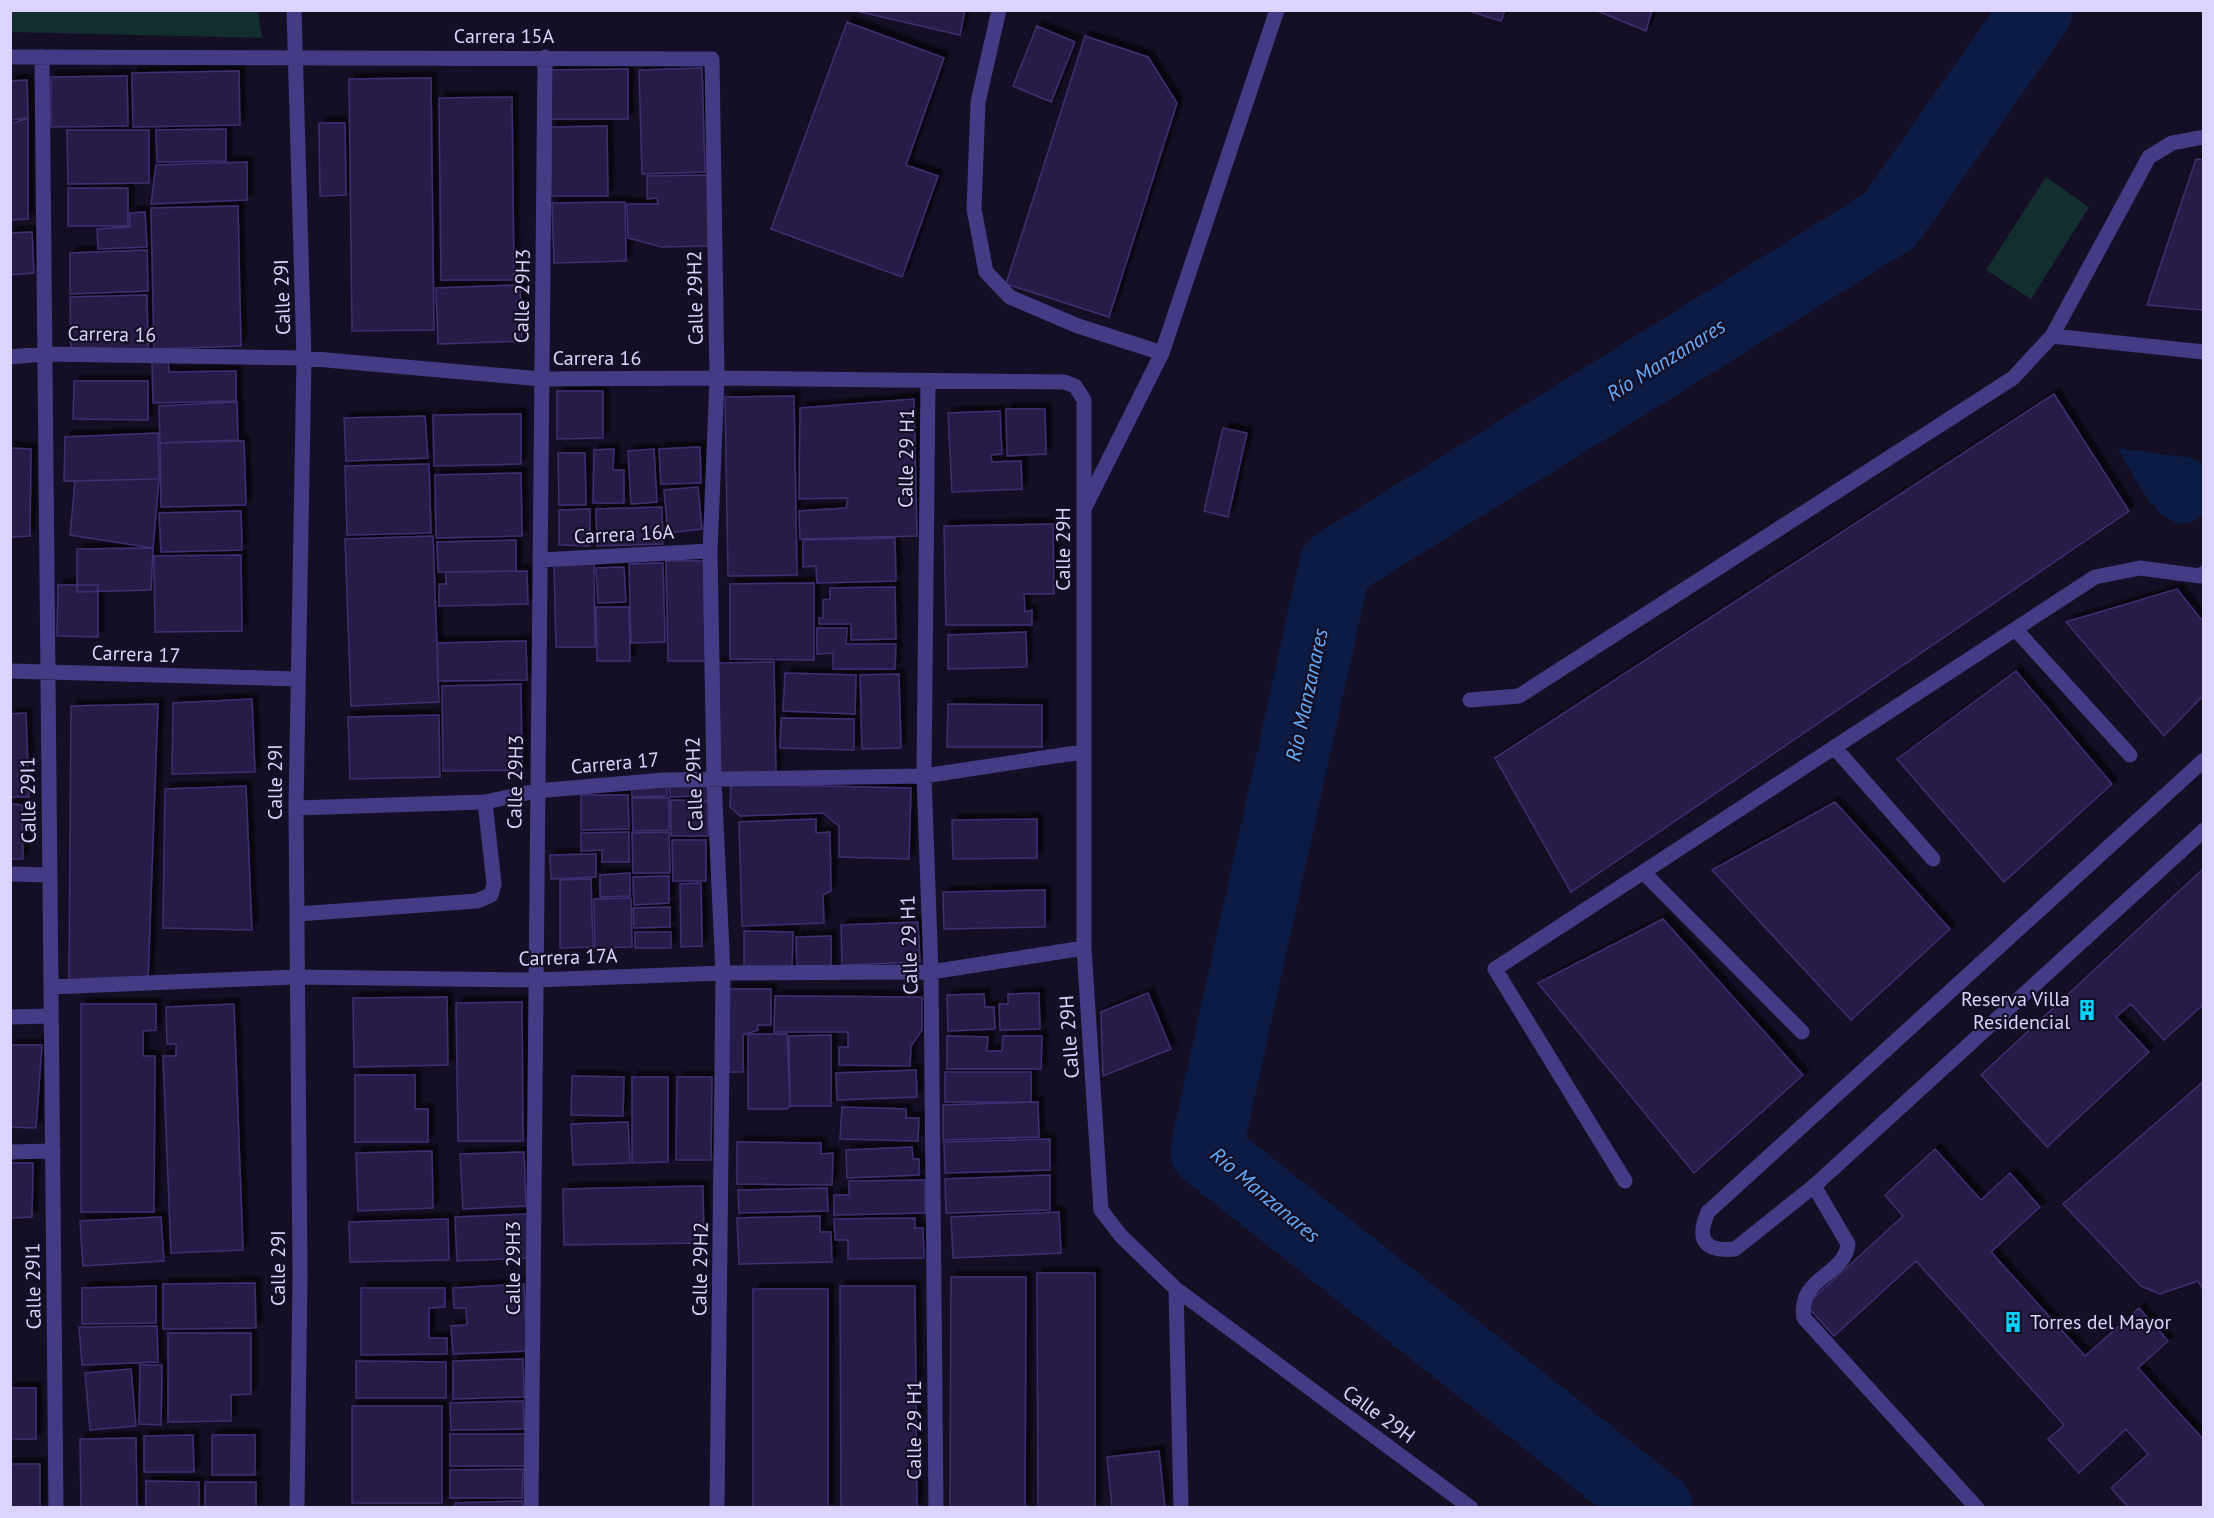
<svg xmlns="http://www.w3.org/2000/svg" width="2214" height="1518" viewBox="0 0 2214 1518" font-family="'PT Sans',sans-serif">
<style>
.green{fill:#122e2f}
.water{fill:#0b1b43}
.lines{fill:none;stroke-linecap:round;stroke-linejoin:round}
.river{stroke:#0b1b43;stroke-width:72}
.building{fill:#271c46;stroke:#402e71;stroke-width:1.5;filter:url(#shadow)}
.lane{stroke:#433b83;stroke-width:15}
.street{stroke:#433b83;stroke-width:15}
.labels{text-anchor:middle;stroke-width:4.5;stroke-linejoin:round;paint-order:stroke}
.street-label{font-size:20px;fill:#dcd4fe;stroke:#150f25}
.poi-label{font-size:20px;fill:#dcd4fe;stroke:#150f25;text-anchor:end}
.water-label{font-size:21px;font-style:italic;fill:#64acfc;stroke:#150f25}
</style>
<defs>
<filter id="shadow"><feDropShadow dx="5.5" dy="-5.5" stdDeviation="1.5" flood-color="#0009"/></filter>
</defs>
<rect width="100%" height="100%" fill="#150f25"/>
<path class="green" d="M258 11 262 38 11 32V11Z
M2046 177 2089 207 2031 299 1986 270Z"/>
<path class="water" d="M2118 448 2191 458 2203 465V514C2165 550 2133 473 2118 448Z"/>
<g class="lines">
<path class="river" d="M1657 1508 1206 1151 1335 565 1890 220 2037 10"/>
</g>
<path class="building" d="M852 10H965L960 35Z
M1466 10H1505L1501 21Z
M1595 10H1652L1646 31Z
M847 22 944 58 906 165 938 176 902 277 771 229Z
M1037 26 1075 42 1051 102 1013 86Z
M1085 36 1148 57 1177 103 1109 317 1006 284Z
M702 68 705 172 642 174 639 70Z
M628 69V119H550V70Z
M239 71 240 125 133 127 132 73Z
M127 76 128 126 51 127V77Z
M431 78 434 330 352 331 349 79Z
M27 80 28 118 10 120V81Z
M512 97 514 280H441L439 98Z
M28 118V219L10 220V124Z
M319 123H345L346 195 320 196Z
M607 126 608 196H551V127Z
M226 129V161L157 162 156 130Z
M67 130H149V183L68 184Z
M2196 159 2204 160V310L2147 305Z
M247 162V200L151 204 156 165Z
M709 175 710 246 662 247 628 238 627 204H658L657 198 647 199V176Z
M68 188H128V226H68Z
M625 202 626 261 554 263 552 203Z
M238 206 241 346 154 349 151 208Z
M145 212 147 247 98 249 97 229 130 227V213Z
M32 232 34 273 10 275V233Z
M147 250 148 291 70 294V253Z
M520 285 522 341 438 344 436 288Z
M147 295 148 349 71 351 70 297Z
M168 357 169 372 236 371V401L153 403 152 358Z
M74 381H148V420L73 419Z
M557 391H603V438L557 439Z
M2054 394 2129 511 1571 892 1495 758Z
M794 396 797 575 728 576 725 397Z
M914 399 917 536 800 539 799 511 846 508 848 498 799 499 800 408Z
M237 402 238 440 160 443 159 406Z
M1006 409H1045L1046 454 1007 456Z
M1000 411 1002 454 991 455 992 462 1021 461 1022 489 952 492 948 413Z
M521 414V464L434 466 433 415Z
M425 416 428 458 346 461 344 418Z
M1223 428 1247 433 1228 517 1204 511Z
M158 433 159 479 64 481 65 437Z
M244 441 246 505 161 507 160 443Z
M700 447 701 483 661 484 659 449Z
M10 448 31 449 30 536 10 537Z
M614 449 613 470H624V503H593L594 450Z
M654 449 657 502 631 504 628 451Z
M558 453H585L586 505H559Z
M429 464 431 533 347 535 345 466Z
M521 473 522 536 436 538 435 475Z
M159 479 153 548 70 535 75 481Z
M698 487 702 529 668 533 664 490Z
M662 507 663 544 597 546 596 509Z
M590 509V546L559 545V510Z
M241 511 242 550 161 552 159 513Z
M1053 524 1054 594H1024L1025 612 1032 610V625H946L944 526Z
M433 536 439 702 351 706 345 539Z
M895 538 896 581 817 583 816 566 803 567V540Z
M516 540V571L438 572 437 542Z
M153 548 151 590 77 592V549Z
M241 555 242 631 155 632 154 556Z
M666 561H706V661H668Z
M663 563 665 642 631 643 629 564Z
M554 564H594L595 647H556Z
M624 567 626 602 598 603 596 568Z
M527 571 528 604 439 606V584H446V572Z
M814 583V660L730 659V584Z
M58 585H98V637L57 636Z
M895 587 896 639 851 640V624H819V618H823V600L830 599V588Z
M2177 589 2204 623V695L2164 736 2066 622Z
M596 607H629L630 661H597Z
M817 628H847L846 644H896L895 669H833V653L817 654Z
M1026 632 1027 667 948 669V635Z
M526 641 527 680 438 681 437 643Z
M774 662 776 776 718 778 716 663Z
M2016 671 2112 784 2004 882 1897 759Z
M785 673 856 675 855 714 783 711Z
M899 674 901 748 862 749 860 675Z
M521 684 522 770 443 771 442 686Z
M252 699 255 772 172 774 173 703Z
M158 704 148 981 69 980 71 706Z
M948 704 1042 705V747H947Z
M26 713 29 797H10V714Z
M439 715 440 777 350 779 348 717Z
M781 718 854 719V750L780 748Z
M707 780 708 800 693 801 692 796 670 797 669 781Z
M731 784 911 788 909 859 839 857V826L823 813 740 816 730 807Z
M246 786 252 930 163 928 165 789Z
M632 787H667V796L632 797Z
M581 795H628L629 829 581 830Z
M632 798H669V830L633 831Z
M671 800 708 801V836H671Z
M1835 802 1950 929 1851 1020 1712 870Z
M10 804 22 805 23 859H10Z
M816 819V833L830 832 831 891 823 895 824 923 742 926 739 822Z
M1037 819V858L953 859 952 820Z
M629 832V862H602V850L581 851V833Z
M669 832 670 873H633L632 833Z
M672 840H706V881H673Z
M596 854V877L551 879 550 855Z
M2204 868V1004L2164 1040 2131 1004 2116 1017 2149 1052 2047 1147 1981 1075Z
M630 873V896L600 897V875Z
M669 876V903L634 905 633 877Z
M591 879 593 947 560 948V880Z
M701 883 702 946 681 947 680 884Z
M1045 890V927L944 929 943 892Z
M631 898 632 947 595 948 594 899Z
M670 907V927L634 928 633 908Z
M1663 919 1803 1075 1694 1173 1538 983Z
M918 922 920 962 842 965 841 925Z
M744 931 793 932 792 971 744 970Z
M635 932H671V948H635Z
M831 936V970H797L796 937Z
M729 989H771V1025H758V1030L743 1035V1072H729Z
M1039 993 1040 1029 1000 1030 999 1004H1008V994Z
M1148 993 1171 1049 1103 1076 1101 1012Z
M984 994 985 1007H994L995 1029 948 1031 947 995Z
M775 996 922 997V1030L911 1046 910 1066 839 1065V1047H848V1032H774Z
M447 997 448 1065 354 1067 353 998Z
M522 1002 523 1141H458L456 1003Z
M81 1004H156V1030L143 1031V1056H155L154 1212H81Z
M234 1004 243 1250 171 1253 163 1056H176V1044H167L166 1007Z
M748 1034H787L790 1106 787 1109H748Z
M831 1035V1106H790L789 1036Z
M947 1036 988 1037 987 1051H1002L1003 1036H1042L1041 1069H947Z
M10 1045H42L36 1128 10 1127Z
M916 1070 917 1097 837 1100 836 1073Z
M945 1072H1031V1102H945Z
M355 1075H415V1109H428V1142H355Z
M572 1076 624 1077 623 1116 571 1115Z
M632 1077H668V1162L632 1163Z
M677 1077H712L711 1160H676Z
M2204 1081V1291L2198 1281 2160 1294 2141 1286 2063 1204Z
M1038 1102 1039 1137 943 1140V1105Z
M842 1107 906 1109V1118H919L918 1141 840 1139Z
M628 1122 630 1163 573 1165 571 1124Z
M1050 1139V1170L945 1173 944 1142Z
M737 1142 821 1143V1154L833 1153 832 1185 737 1184Z
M912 1147 913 1159H919V1175L847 1178 846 1150Z
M1935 1149 1981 1200 2010 1173 2040 1207 1991 1252 2085 1356 2139 1308 2168 1341 2138 1368 2204 1440V1508H2129L2111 1488 2148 1454 2126 1429 2079 1473 2048 1439 2064 1425 1916 1261 1834 1336 1806 1305 1903 1216 1885 1195Z
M432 1151 433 1208 358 1211 356 1153Z
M524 1152 526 1206 463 1209 460 1154Z
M10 1163H33L32 1217 10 1218Z
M1050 1175V1210L946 1213 945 1179Z
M925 1180V1213L834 1215V1195H849V1181Z
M703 1186 704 1243 564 1245 563 1189Z
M827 1188 828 1211 739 1213 738 1190Z
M1059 1212 1061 1253 953 1258 951 1217Z
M528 1214 529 1258 457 1261 455 1217Z
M820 1216V1232H831L832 1262 739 1264 737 1218Z
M161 1217 164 1261 83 1266 80 1221Z
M915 1218V1228H923L924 1258 848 1259V1240H835L834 1219Z
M448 1219 449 1260 350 1262 349 1222Z
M1037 1273H1095V1508H1038Z
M951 1277H1026L1025 1508H950Z
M255 1283 256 1328 163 1329V1284Z
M524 1284 527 1351 453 1354 451 1326 467 1325 466 1308H454L453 1288Z
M156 1286V1323L82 1324V1288Z
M840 1286H915L917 1508H841Z
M361 1288H445V1307L429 1308V1338H447V1354L361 1355Z
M753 1289H828V1508H753Z
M157 1326 158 1362 82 1365 79 1327Z
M168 1333H251V1394L231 1395V1421L168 1422Z
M523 1359 524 1397 453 1399V1361Z
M356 1361 446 1362V1398H356Z
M140 1365H162L161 1425 139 1424Z
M131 1369 136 1426 90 1430 85 1373Z
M10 1388H36V1439H10Z
M523 1401 524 1429 451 1430 450 1403Z
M352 1406H442V1503H352Z
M450 1434H525L526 1466H450Z
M193 1435 194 1472H144V1436Z
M212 1435H255V1475H212Z
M136 1438 137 1508H81L80 1439Z
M1159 1451 1165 1508H1112L1107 1457Z
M10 1464H40V1508H10Z
M523 1469 522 1498H450V1470Z
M146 1481 199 1482V1508H146Z
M205 1482H256V1508H205Z
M522 1501 523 1508H455V1503Z"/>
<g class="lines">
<path class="lane" d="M298 914 477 901 491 895 494 884 485 802
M1814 1186 1848 1244C1845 1276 1797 1277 1804 1318L1977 1508"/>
<path class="street" d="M294 10 304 358 296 808 300 1274 297 1508
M999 10 978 102 974 209 986 272 1010 297 1078 326 1162 353
M10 57 712 59 717 378 710 551 714 779 723 973 717 1508
M42 57 56 1508
M2052 336 2204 352
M10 357 44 354 304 358 542 379 717 378 1064 382 1075 386 1084 400V948L1101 1210 1121 1236 1176 1289 1471 1508
M928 381 924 776 931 972 936 1508
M1085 507 1162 353 1277 10
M540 560 710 551
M2016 630 2130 755
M10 671 297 679
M1470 700 1519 696 2013 378 2052 336 2149 157 2172 143 2204 137
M1834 747 1933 859
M2204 760 1708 1212C1696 1239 1704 1252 1735 1249L1814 1186 2204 830
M296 808 485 802 536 791 664 780 924 776 1082 752
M1643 872 1802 1032
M10 874 50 875
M51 987 295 977 535 980 723 973 931 972 1084 948
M10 1017 51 1016
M10 1152 53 1151
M1625 1181 1495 969 2095 577 2140 568 2200 576 2204 573
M1176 1289 1181 1508
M531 1508 545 57"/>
</g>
<defs>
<symbol id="building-bare" viewBox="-9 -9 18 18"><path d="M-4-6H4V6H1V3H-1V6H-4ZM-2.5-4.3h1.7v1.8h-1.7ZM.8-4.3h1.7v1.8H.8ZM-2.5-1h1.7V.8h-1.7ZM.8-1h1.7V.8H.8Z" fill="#05d1fa" stroke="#150f25" stroke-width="2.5" paint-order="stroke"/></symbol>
</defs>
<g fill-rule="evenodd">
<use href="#building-bare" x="2072" y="995" width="30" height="30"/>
<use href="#building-bare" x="1998" y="1307" width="30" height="30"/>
</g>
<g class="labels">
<g class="street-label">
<text x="504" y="43">Carrera 15A</text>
<text transform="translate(522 296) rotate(-89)" y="7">Calle 29H3</text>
<text transform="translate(282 297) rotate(-92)" y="7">Calle 29I</text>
<text transform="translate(695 298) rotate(-91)" y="7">Calle 29H2</text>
<text transform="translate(112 334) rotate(1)" y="7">Carrera 16</text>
<text x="597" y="365">Carrera 16</text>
<text transform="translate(906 458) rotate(-89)" y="7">Calle 29 H1</text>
<text transform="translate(624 534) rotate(-3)" y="7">Carrera 16A</text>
<text transform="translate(1063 549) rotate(-90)" y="7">Calle 29H</text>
<text transform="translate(136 654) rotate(2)" y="7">Carrera 17</text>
<text transform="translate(615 763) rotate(-5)" y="7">Carrera 17</text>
<text transform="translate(275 782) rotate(-90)" y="7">Calle 29I</text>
<text transform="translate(515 782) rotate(-89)" y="7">Calle 29H3</text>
<text transform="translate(694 784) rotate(-92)" y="7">Calle 29H2</text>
<text transform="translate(28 800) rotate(-91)" y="7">Calle 29I1</text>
<text transform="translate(909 945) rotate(-92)" y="7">Calle 29 H1</text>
<text transform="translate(568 957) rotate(-2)" y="7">Carrera 17A</text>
<text transform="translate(1069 1037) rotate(-94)" y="7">Calle 29H</text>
<text transform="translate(278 1268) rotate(-90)" y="7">Calle 29I</text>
<text transform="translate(513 1268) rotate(-90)" y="7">Calle 29H3</text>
<text transform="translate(700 1269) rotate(-89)" y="7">Calle 29H2</text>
<text transform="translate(33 1286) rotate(-91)" y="7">Calle 29I1</text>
<text transform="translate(1379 1414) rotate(36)" y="7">Calle 29H</text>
<text transform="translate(914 1430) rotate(-90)" y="7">Calle 29 H1</text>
</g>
<g class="poi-label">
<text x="2070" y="1006">Reserva Villa<tspan x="2070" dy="23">Residencial</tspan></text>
<text x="2030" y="1329" text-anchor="start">Torres del Mayor</text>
</g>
<g class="water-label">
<text transform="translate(1666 360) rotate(-32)" y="7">Río Manzanares</text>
<text transform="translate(1307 695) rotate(-78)" y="7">Río Manzanares</text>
<text transform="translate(1265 1195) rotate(40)" y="7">Río Manzanares</text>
</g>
</g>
<rect width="2214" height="1518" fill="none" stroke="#dcd4fe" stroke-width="24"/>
</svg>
